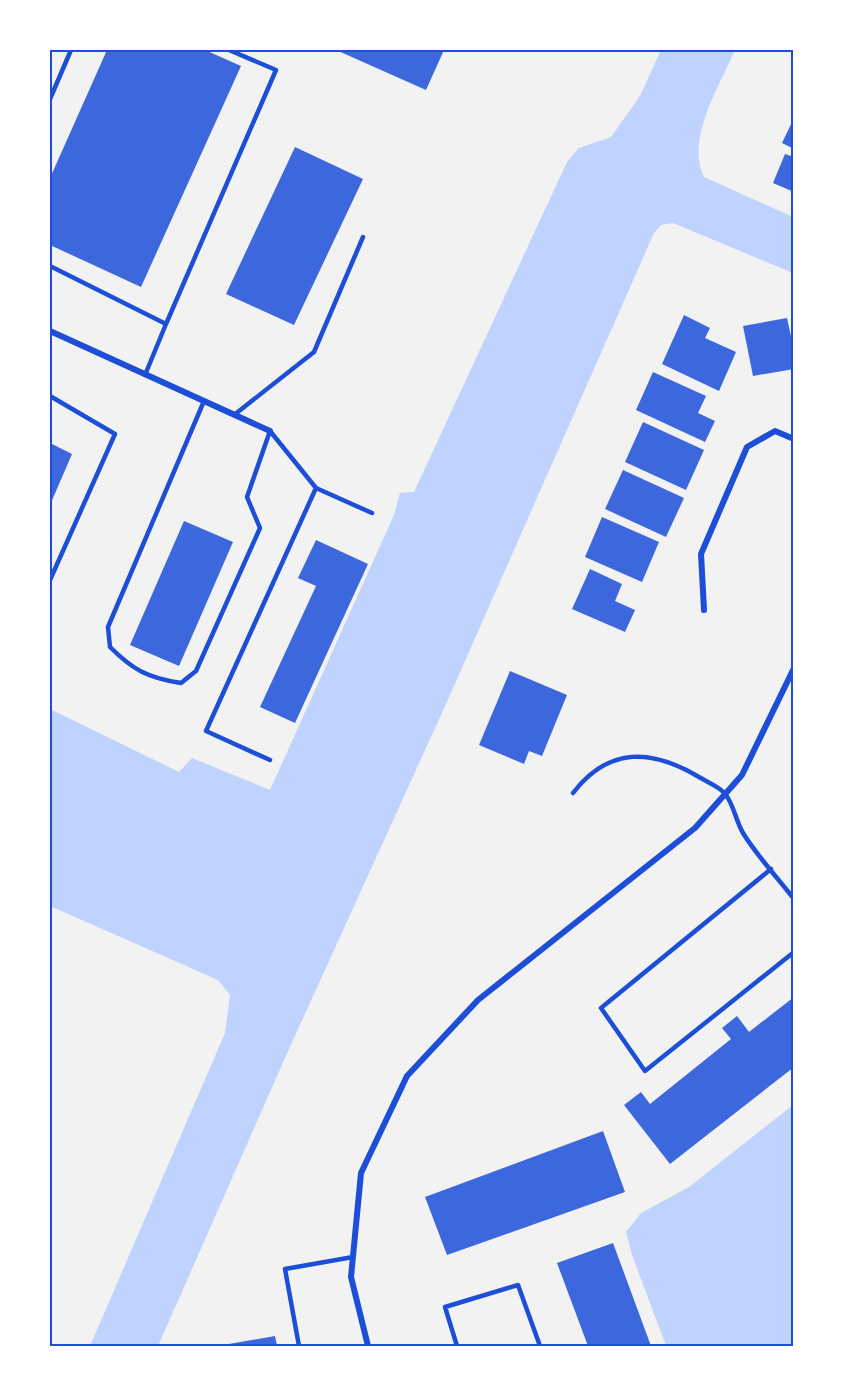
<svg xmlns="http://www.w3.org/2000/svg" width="843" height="1396" viewBox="0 0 843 1396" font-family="Lato,sans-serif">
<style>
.water{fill:#bfd3fe}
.building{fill:#3d67dc}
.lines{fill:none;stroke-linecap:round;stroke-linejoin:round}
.service{stroke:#1d4ed8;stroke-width:4.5}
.minor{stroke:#1d4ed8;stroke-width:6}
.neatline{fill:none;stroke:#1d4ed8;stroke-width:2}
</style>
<rect width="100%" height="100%" fill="#f2f2f2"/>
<path class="water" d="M661 50H735C720 85 685 140 704 177L793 217V273L673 223 661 225 654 233 446 704 289 1049 158 1346H90L225 1033 230 995 218 980 50 906V709L179 772 192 758 270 790 394 515 400 493 414 492 567 162 579 148 611 137 640 96Z
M793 1105 794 1341 791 1346H666L632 1255 626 1232 641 1213 689 1187Z"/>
<path class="building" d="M107 50H205L241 66 141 287 50 245V178Z
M336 50H444L426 90Z
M794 118V149L782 143Z
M295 147 363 179 294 325 226 294Z
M785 154 794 157V192L773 183Z
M684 315 710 328 705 338 736 352 719 391 662 364Z
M787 318 794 350V369L753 376 743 326Z
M653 372 706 396 698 413 715 421 705 442 636 410Z
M643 422 704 450 686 490 625 462Z
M50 443 72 454 50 505Z
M623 470 684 498 666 537 605 509Z
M602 517 659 542 642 582 585 557Z
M184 521 233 542 179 666 130 645Z
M316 540 368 564 295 723 260 707 316 586 298 578Z
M590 569 622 584 615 601 635 610 625 632 572 609Z
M510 671 567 695 542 756 529 751 524 764 479 745Z
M794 997V1067L670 1164 624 1105 641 1092 650 1104 731 1039 722 1028 737 1016 749 1032Z
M603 1131 625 1192 447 1255 425 1197Z
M613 1243 651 1346H588L557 1263Z
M275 1336 277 1346H223V1345Z"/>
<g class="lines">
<path class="service" d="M50 99 71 50
M50 266 166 324 276 70 229 50
M145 375 166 324
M50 396 115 434 50 580
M204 401 108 627 110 647C133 670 148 678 181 683L196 671 260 528 247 497 270 431
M234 415 314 352 363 237
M270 431 316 488 206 731 270 760
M316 488 372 513
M573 793C609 746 652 749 699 777 707 782 721 787 726 795 734 806 736 821 743 833 757 856 777 877 794 899
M771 869 601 1008 645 1071 794 952
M299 1346 285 1269 353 1257
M457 1346 445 1307 518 1285 540 1346"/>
<path class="minor" d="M50 331 270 431
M704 610 701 554 747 447 775 431 794 439
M368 1346 351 1277 361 1173 407 1076 478 1000 695 828 742 775 794 668"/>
</g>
<rect width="843" height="1396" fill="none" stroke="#ffffff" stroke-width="102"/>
<rect x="51" y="51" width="741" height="1294" class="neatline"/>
</svg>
